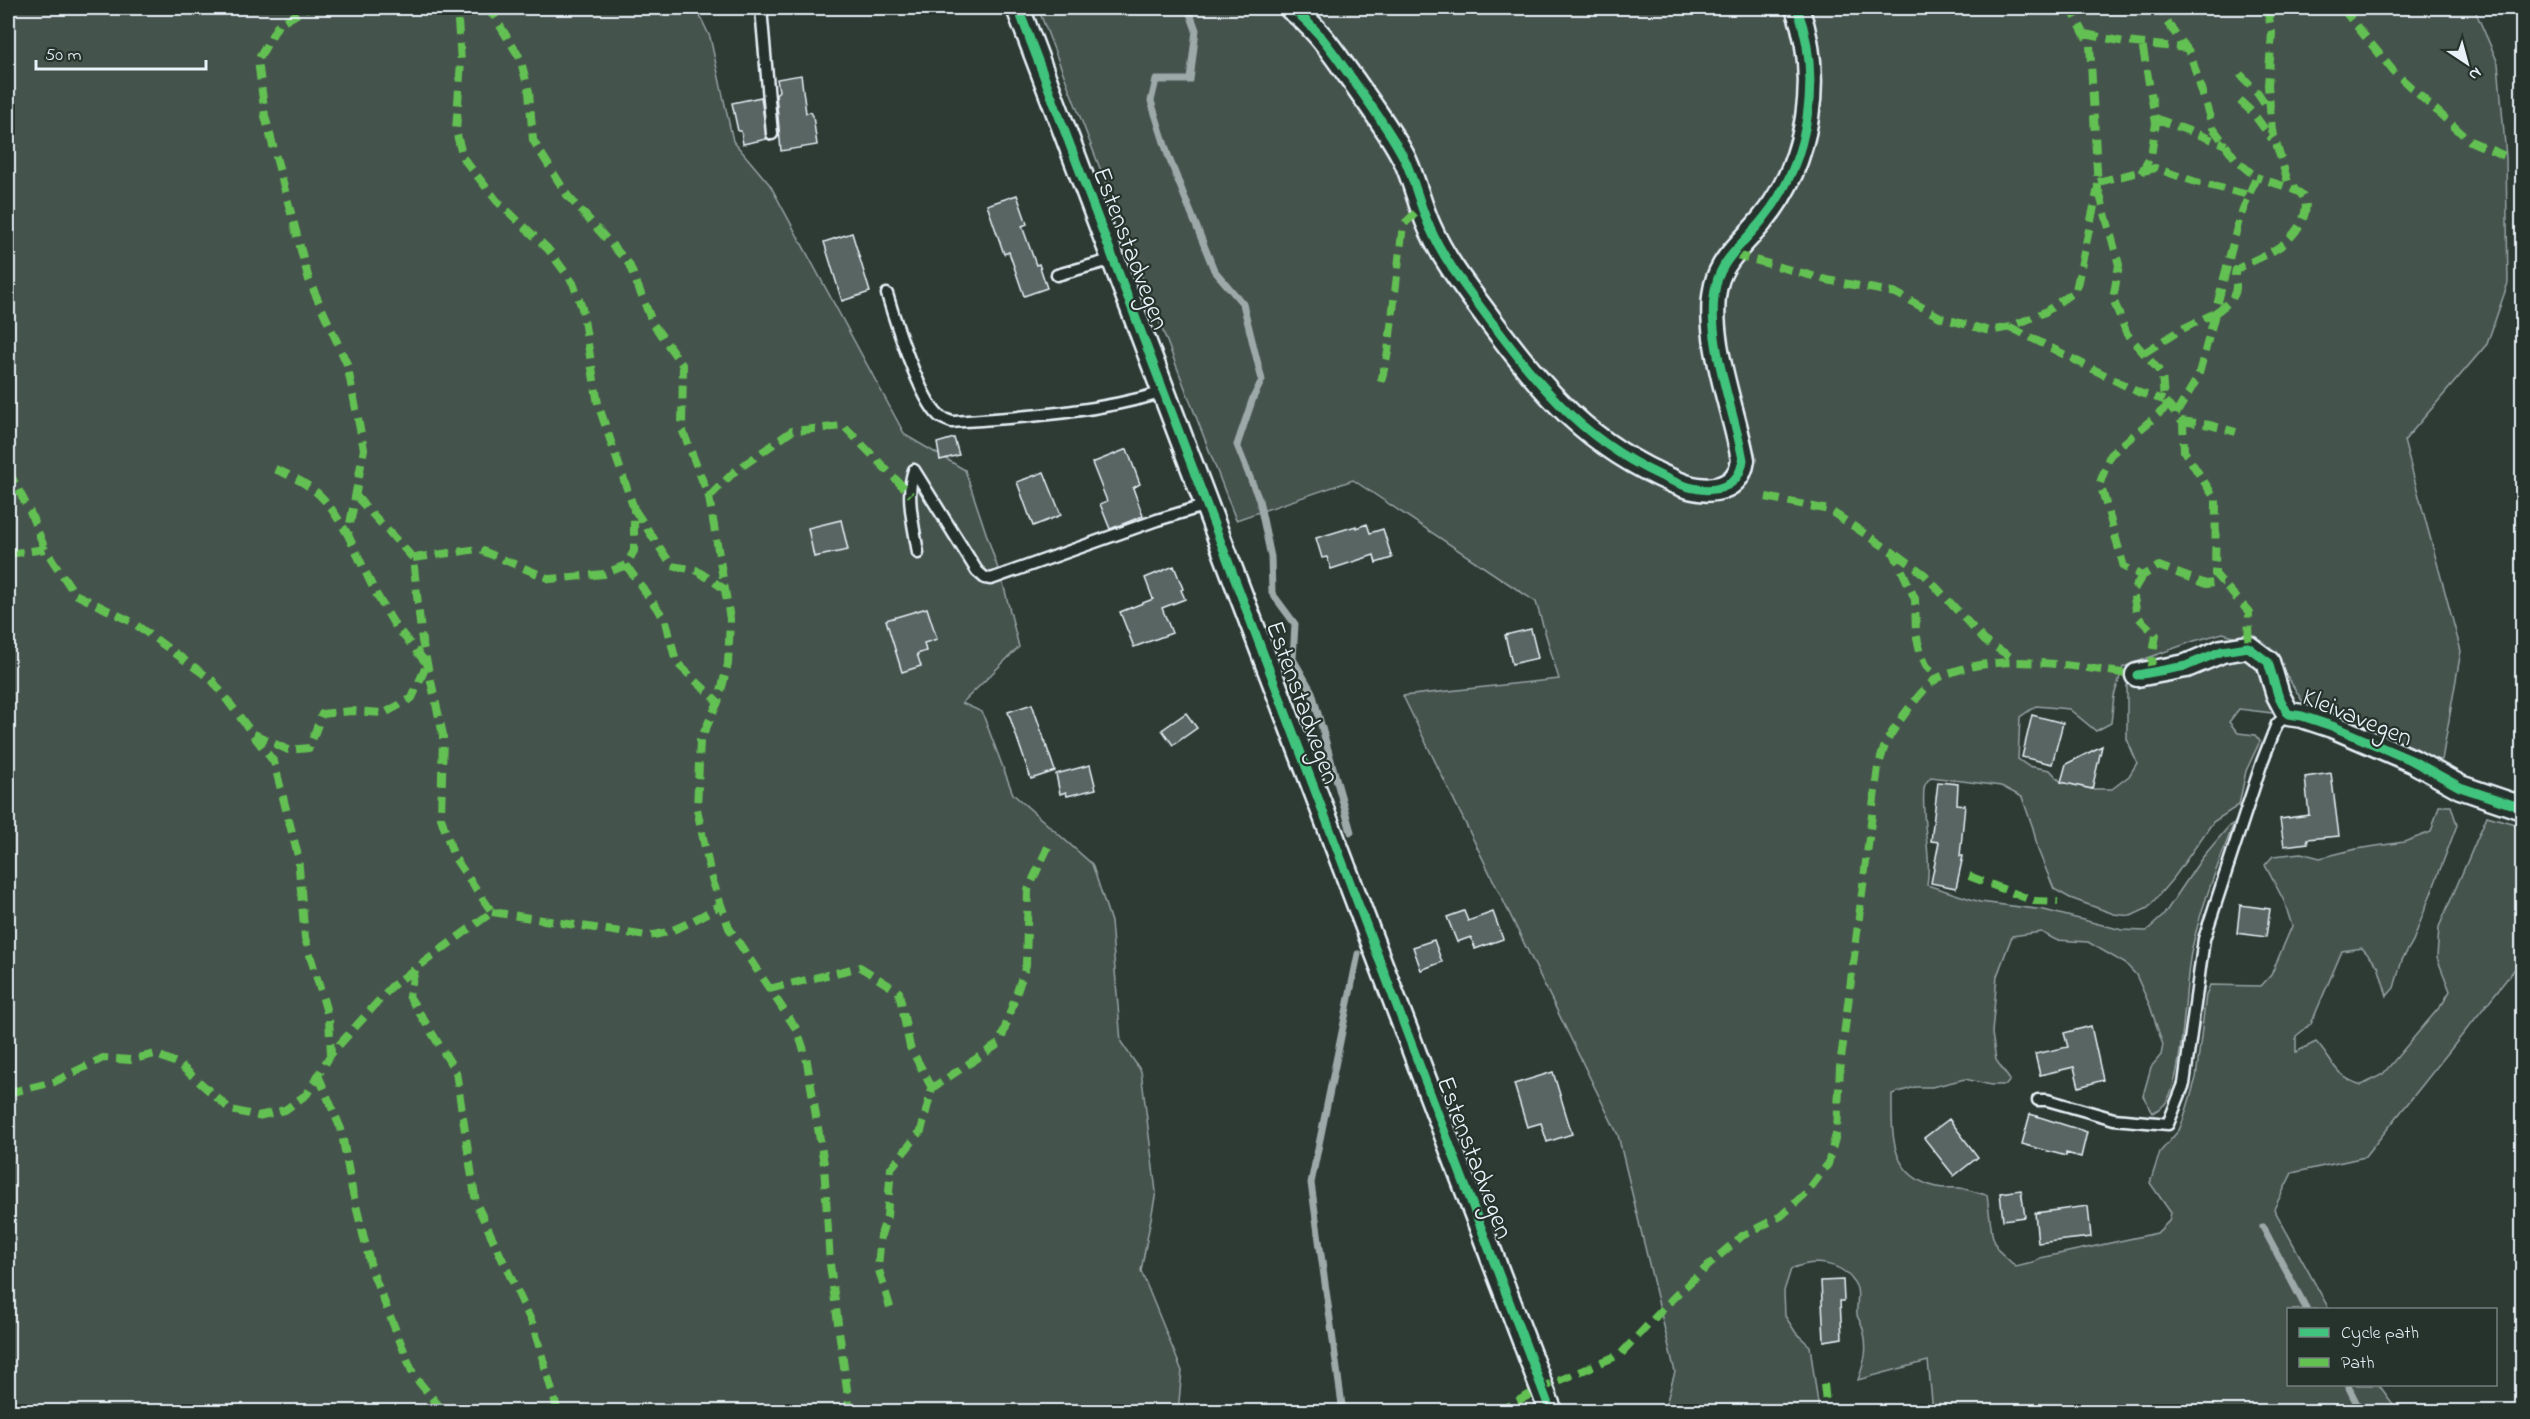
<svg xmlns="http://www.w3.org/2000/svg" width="2530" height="1419" viewBox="0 0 2530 1419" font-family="'Indie Flower',sans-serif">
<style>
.green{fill:#45524e;stroke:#96a2a3;stroke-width:1.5}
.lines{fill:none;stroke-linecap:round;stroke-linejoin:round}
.stream{stroke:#9da8a9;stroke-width:7}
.building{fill:#596563;stroke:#e8f1f8;stroke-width:1.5}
.lane-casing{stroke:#e8f1f8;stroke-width:15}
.street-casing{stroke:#e8f1f8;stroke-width:27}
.lane{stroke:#26332d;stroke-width:10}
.street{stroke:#26332d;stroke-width:22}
.quiet{stroke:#63c152;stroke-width:8;stroke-dasharray:15 8;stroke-linecap:butt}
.cycleway-casing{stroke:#26332d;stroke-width:13}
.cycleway{stroke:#40c37c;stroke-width:9}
.labels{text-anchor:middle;stroke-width:4.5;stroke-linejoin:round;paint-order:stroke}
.street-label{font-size:26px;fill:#e8f1f8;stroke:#26332d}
</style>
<rect width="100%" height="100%" fill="#2e3b35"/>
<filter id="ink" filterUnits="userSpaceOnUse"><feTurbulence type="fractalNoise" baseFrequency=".0167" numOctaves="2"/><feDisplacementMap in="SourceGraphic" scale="12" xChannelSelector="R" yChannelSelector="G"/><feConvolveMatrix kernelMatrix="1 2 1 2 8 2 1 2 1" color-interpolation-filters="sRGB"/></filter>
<g filter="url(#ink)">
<path class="green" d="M8 8H696L710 37 733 141 770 185 905 435 965 470 1004 587 1019 647 962 703 982 712 1013 794 1092 864 1111 922 1121 1042 1141 1071 1156 1192 1141 1271 1182 1371 1178 1411H8Z
M1038 8H2474L2498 63 2506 157 2508 283 2487 344 2404 441 2461 651 2442 760 2419 757 2313 711 2301 699 2279 663 2258 643 2223 633 2194 641 2123 667 2114 696 2111 723 2096 731 2069 709 2036 706 2020 717 2018 759 2028 766 2050 770 2061 782 2092 789H2112L2129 776 2137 763 2127 739V685L2140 679 2246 654 2257 660 2273 713 2239 709 2229 722 2238 733 2255 735 2260 741 2246 771 2239 805 2213 822 2175 876 2148 908 2131 916 2114 914 2070 898 2054 889 2038 850 2033 828 2022 797 2001 786 1931 777C1928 780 1924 784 1924 789 1921 821 1932 854 1927 885L1980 902 2044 910 2122 930 2146 931 2163 916 2202 858 2229 826 2234 823C2218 865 2200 909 2191 953 2184 986 2184 1083 2164 1105 2161 1108 2156 1110 2153 1113L2143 1096 2151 1067 2161 1055 2163 1045 2150 1006 2136 975 2126 964 2088 942 2056 940 2041 932 2012 936 1997 976 1992 1033 1996 1060 2010 1080 2006 1085H1991L1965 1079 1932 1087H1915L1892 1094C1892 1134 1889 1176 1937 1187 1944 1189 1952 1187 1960 1188 1969 1190 1978 1193 1987 1195L1992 1234 1997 1249 2016 1267 2032 1263 2040 1258 2157 1233 2169 1221 2171 1213 2150 1183 2160 1152 2179 1130 2184 1118 2196 1078 2206 995 2210 985 2261 986 2271 975 2292 926 2284 901 2265 865 2273 856 2301 853 2320 858 2356 849 2404 842 2431 832 2439 806H2451L2457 825 2413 941 2402 960 2394 988 2387 996 2378 966 2362 948 2342 951 2311 1024 2296 1036V1052L2316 1042C2333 1060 2334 1077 2362 1085L2383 1074 2443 1003 2450 991 2437 958 2439 927 2487 816 2522 826V960L2365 1157 2292 1173 2274 1209 2329 1309 2288 1310V1384L2379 1385 2398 1411H1933L1928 1361 1858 1380C1865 1361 1869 1347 1862 1326 1861 1322 1857 1318 1857 1314 1856 1305 1860 1294 1856 1286 1844 1261 1813 1259 1791 1269L1784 1291 1785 1316 1796 1333 1810 1346 1819 1411H1664L1675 1372 1618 1135 1403 696 1559 679 1536 602 1353 480 1236 520Z"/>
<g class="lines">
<path class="stream" d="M1188 8 1196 30 1190 80H1156L1151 101 1169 158 1214 270 1243 304 1262 380 1253 398 1237 445 1259 500 1271 557 1272 593 1295 624 1293 659 1312 692 1351 832
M2263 1227 2307 1310
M2347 1384 2361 1412
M1343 1412 1311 1183 1358 954"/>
</g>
<path class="building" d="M801 75 806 113 811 112 813 116 817 145 781 151 776 94 779 91 777 79Z
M761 97 767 139 743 144 741 131H738L732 103Z
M1017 195 1027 224 1022 226 1036 265 1039 264 1047 288 1024 296 1009 252 1004 254 987 205Z
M852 233 870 292 842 301 824 242Z
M954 438 959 455 940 460 937 443Z
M1127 449 1140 484 1133 488 1143 516 1110 529 1100 504 1107 501 1092 463Z
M1044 472 1061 515 1033 526 1017 482Z
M841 520 848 550 814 557 808 528Z
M1367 524 1370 533 1383 529 1392 558 1376 563 1374 555 1331 569 1327 557 1322 558 1316 538 1356 526V528Z
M1174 566 1183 589 1181 590 1185 599 1162 608 1172 633 1134 647 1120 612 1153 599 1145 578Z
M927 608 937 639 924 643 926 651 917 654 921 666 902 672 886 620Z
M1531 629 1538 658 1512 664 1505 635Z
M1032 704 1055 771 1031 779 1008 712Z
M1186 713 1197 728 1173 745 1162 730Z
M2032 715 2063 723 2052 764 2022 757Z
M2102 746 2092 789 2061 782 2066 764Z
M1090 765 1096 789 1067 796 1066 792 1060 794 1056 774Z
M2331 773 2339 836 2307 839 2308 843 2284 846 2280 819 2309 815 2305 777Z
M1938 782 1958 784 1957 804 1965 805 1960 856H1963L1956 888 1931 883 1939 842 1931 841Z
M2240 905 2270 909 2266 937 2237 933Z
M1464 911 1468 921 1493 912 1503 939 1475 949 1471 937 1457 942 1447 917Z
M1434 940 1442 962 1421 970 1413 947Z
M2091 1026 2103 1080 2079 1087 2074 1067 2040 1075 2035 1054 2068 1047 2064 1033Z
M1553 1072 1572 1134 1547 1142 1541 1123 1527 1127 1514 1084Z
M2030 1114 2087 1132 2081 1157 2066 1153V1156L2022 1144Z
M1949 1119 1978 1157 1954 1176 1924 1138Z
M2021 1190 2025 1217 2003 1220 2000 1193Z
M2088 1206 2091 1237 2038 1243 2035 1213Z
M1843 1280 1844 1301H1840L1842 1338 1824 1341 1821 1281Z"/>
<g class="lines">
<defs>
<path id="lane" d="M761 8 772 134
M1057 275 1114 259
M887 294C895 321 920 399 939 416 942 419 948 420 952 422 1023 417 1095 413 1164 392
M914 470 977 571 985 578 991 579 1157 520 1207 505
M914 470C905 496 914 526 918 553
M2038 1100H2047L2114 1119 2168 1124 2184 1084 2204 939 2262 762 2277 724 2288 714"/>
<path id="street" d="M1018 8 1551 1412
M1291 8C1317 27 1334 54 1353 80 1371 106 1391 132 1405 160 1415 182 1420 207 1430 228 1445 262 1468 290 1490 320 1544 392 1588 446 1675 482 1702 494 1738 495 1743 460 1734 408 1704 337 1716 285 1722 258 1747 240 1763 219 1810 162 1822 76 1797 8
M2137 675 2186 666 2222 651 2248 647 2268 662 2278 695 2288 714 2302 716 2332 726 2413 761 2460 787 2522 808"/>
</defs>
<use href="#lane" class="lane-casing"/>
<use href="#street" class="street-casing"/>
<use href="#lane" class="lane"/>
<use href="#street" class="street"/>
<path class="quiet" d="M485 8 494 16 520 58 529 92 533 140 567 195 629 264 653 324 683 366 682 429 709 497 730 619 728 664 718 702 700 741 697 809 711 876 729 928 797 1030 806 1056 824 1164 830 1264 850 1412
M2267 8 2272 33 2268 85 2272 130 2288 182 2295 189
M2342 8 2394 72 2470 141 2505 156
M2085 34 2124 42 2186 48
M2240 74 2258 93 2269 110
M2240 101 2253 113 2272 139
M2155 118 2226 145
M2141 173 2151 156 2156 123 2142 43
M2098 182 2155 168 2196 182 2249 195
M2099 191 2119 265 2113 299 2127 334 2162 374 2164 400 2183 423 2184 451 2216 500 2215 574 2249 612 2248 647
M1733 254 1827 280 1896 293 1942 318 1990 331 2010 327 2045 312 2076 290 2098 188 2090 45 2071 8
M2215 313C2224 306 2237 299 2236 285 2235 279 2234 276 2236 270 2251 261 2268 255 2282 245 2295 235 2316 209 2300 193 2296 189 2264 180 2256 177
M2010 327 2140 393 2164 400
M2144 353 2180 330 2215 313 2239 220 2256 177 2237 161 2213 128 2190 53 2166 21 2163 8
M1381 382 1388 352 1403 225 1422 207
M2169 405 2110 455 2100 483 2124 567 2142 576 2159 566 2206 584 2222 582
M2176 414 2198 377 2215 314
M2181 421 2210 425 2236 432
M275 469C317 487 325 496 348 535
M8 470 30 512 45 549
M709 497 734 472 792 431 844 426 911 495
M1766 497 1829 510 1894 553 1915 599 1916 633 1920 651 1926 665 1937 678
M634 509 672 566 696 570 726 590
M8 554 45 549 75 594 132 622 212 680 252 733 288 750 309 748 322 714 352 711 385 713 412 698 427 664 394 624 375 592 348 535 364 449 347 364 309 280 265 116 258 60 278 25 307 8
M1897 554 1925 575 1985 641 2016 660
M413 558 478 549 550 579 604 574 626 565 634 551V509L598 404 582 308 573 283 548 249 497 201 463 158 456 131 461 61 457 8
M626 565 666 621 676 662 718 702
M2142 576 2133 591 2137 616 2156 635 2150 672
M253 735 274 762 298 856 305 938 329 1019 331 1054
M1969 876 2034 901 2058 902
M492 912 646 936C674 934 697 918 721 905
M415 970 409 996 456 1072 476 1203 533 1325 558 1412
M769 989 860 967 899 992 910 1047 932 1088
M318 1075 341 1129 352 1189 372 1271 414 1376 444 1412
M8 1093 54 1082 103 1058 130 1060 155 1054 179 1064 231 1110 258 1116 285 1110 307 1094 331 1054 392 986 492 912 454 857 441 818 443 735 422 641 413 558 354 494
M890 1307 878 1267 881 1235 887 1216 891 1168 921 1131 932 1088 1000 1043 1026 965 1028 890 1048 847
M1824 1384 1827 1412
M1497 1412 1542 1388 1621 1354 1675 1296 1721 1254 1742 1236 1781 1216 1807 1192 1828 1164 1837 1131 1840 1067 1878 767C1881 759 1883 749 1887 741 1894 727 1925 684 1938 678 1998 649 2074 667 2137 675"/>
<defs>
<path id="cycleway" d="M1018 8 1551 1412
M1291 8C1317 27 1334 54 1353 80 1371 106 1391 132 1405 160 1415 182 1420 207 1430 228 1445 262 1468 290 1490 320 1544 392 1588 446 1675 482 1702 494 1738 495 1743 460 1734 408 1704 337 1716 285 1722 258 1747 240 1763 219 1810 162 1822 76 1797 8
M2137 675 2186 666 2222 651 2248 647 2268 662 2278 695 2288 714 2302 716 2332 726 2413 761 2460 787 2522 808"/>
</defs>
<use href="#cycleway" class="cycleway-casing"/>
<use href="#cycleway" class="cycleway"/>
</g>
</g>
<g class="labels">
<g class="street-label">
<text transform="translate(1132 248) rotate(69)" y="9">Estenstadvegen</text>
<text transform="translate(1304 702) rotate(70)" y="9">Estenstadvegen</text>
<text transform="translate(2358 716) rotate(22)" y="9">Kleivavegen</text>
<text transform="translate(1476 1157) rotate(69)" y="9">Estenstadvegen</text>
</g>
</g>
<rect width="2530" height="1419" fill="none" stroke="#26332d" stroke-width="30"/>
<rect x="15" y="15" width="2500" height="1389" fill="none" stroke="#e8f1f8" stroke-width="2" filter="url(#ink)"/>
<rect x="2287" y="1308" width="210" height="78" fill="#26332d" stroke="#747f7e" stroke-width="1.5"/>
<rect x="2299" y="1328" width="30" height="9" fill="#40c37c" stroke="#747f7e" stroke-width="1.5"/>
<text x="2341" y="1338" font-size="18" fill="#e8f1f8">Cycle path</text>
<rect x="2299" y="1358" width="30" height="9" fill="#63c152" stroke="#747f7e" stroke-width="1.5"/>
<text x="2341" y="1368" font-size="18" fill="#e8f1f8">Path</text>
<g transform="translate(2467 63) rotate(144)" stroke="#26332d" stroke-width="4.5" paint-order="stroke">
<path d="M0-4.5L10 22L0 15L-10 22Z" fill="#e8f1f8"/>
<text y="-9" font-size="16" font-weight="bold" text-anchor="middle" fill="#e8f1f8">N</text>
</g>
<path d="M36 60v9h170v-9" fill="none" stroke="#e8f1f8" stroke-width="3"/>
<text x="45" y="60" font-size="18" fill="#e8f1f8" stroke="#26332d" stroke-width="4.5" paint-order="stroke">50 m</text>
</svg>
